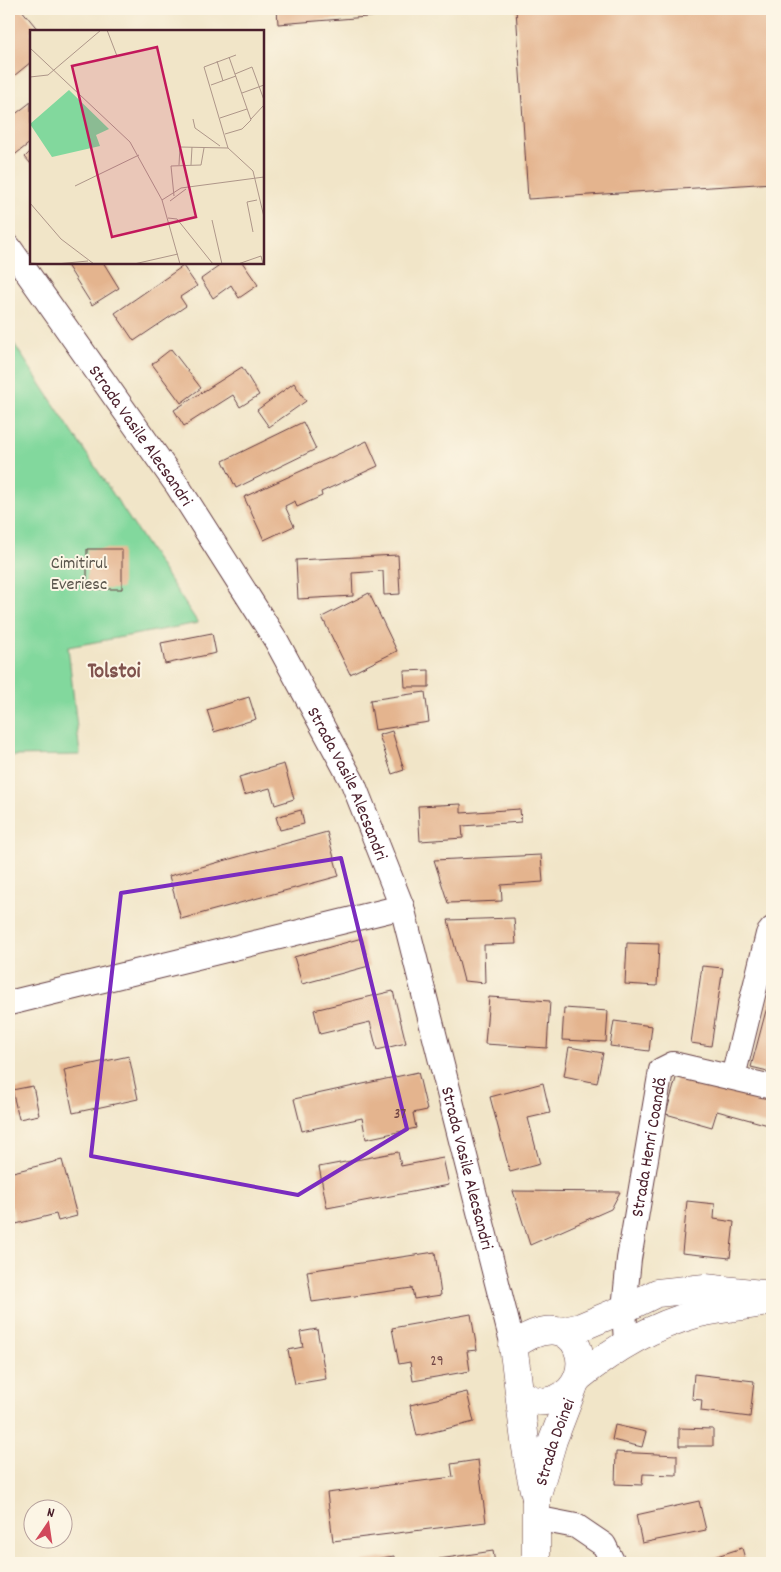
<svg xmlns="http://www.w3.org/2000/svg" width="781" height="1572" viewBox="0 0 781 1572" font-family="Dekko,sans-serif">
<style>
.green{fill:#82d89d;stroke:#667c64}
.building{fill:#e4b48e}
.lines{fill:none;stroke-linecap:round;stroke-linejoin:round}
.minor-casing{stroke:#633d43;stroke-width:26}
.tertiary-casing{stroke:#633d43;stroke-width:29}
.minor{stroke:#fff;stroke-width:24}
.tertiary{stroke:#fff;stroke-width:28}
.marked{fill:none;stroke:#7b2cbf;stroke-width:4;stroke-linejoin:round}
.labels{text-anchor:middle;stroke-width:4;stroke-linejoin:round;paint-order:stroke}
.number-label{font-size:15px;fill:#704444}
.street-label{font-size:18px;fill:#4a1f2b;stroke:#fcf5e5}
.park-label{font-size:18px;fill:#5b564d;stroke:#fcf5e5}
.district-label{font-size:22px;font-weight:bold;fill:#80534e;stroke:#fcf5e5}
.inset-road{fill:none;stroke:#ae9689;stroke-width:1}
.view{fill:#c2185b;fill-opacity:0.15;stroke:#c2185b;stroke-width:2.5}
.inset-edge{fill:none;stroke:#4a1f2b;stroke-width:2.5}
</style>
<rect width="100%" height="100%" fill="#fcf5e5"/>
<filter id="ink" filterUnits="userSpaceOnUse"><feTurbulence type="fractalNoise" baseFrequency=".02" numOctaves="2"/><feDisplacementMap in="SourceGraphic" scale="10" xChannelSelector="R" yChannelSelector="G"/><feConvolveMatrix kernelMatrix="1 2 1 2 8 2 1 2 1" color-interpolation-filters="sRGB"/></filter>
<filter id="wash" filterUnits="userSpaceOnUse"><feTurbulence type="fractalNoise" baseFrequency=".0096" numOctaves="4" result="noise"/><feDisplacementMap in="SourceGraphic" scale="20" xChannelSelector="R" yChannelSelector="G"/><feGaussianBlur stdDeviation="1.12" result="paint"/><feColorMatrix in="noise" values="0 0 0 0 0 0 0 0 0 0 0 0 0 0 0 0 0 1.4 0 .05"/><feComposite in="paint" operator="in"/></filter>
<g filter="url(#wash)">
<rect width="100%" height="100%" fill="#f1e5c8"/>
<path class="green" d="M9 336 198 623 68 647 80 755 9 756Z"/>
<g id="blocks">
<path class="building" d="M9 9H21L39 31H31V62L9 80Z
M277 9H380V16L278 24Z
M516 9H772V183L528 199Z
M31 102V142L12 157 9 154V119Z
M31 151V164L25 157Z
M65 262H103L119 288 92 305Z
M215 262H242L258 285 239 298 231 285 213 298 201 279 218 267Z
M183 266 197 286 180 297 186 306 134 341 115 313Z
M171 349 201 388 181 403 152 364Z
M242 367 259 395 240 407 233 395 184 426 174 410Z
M294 383 306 401 269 427 257 410Z
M303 422 316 449 236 488 223 461Z
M367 441 378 466 321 492 322 496 297 507 295 501 285 506 294 526 264 540 244 497Z
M87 549H122V589H87Z
M398 555 400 594 384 595 383 571 352 573 353 596 298 599 296 560Z
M369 593 397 651 350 674 322 617Z
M212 633 216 653 165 664 161 643Z
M429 670V687H405L404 671Z
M425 692 429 722 375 730 370 700Z
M249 697 256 719 214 732 207 710Z
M392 731 404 770 392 774 379 735Z
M284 764 294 799 275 805 270 788 244 795 239 777Z
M461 804V813L520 809 521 822 462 826 463 838 420 841 418 806Z
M301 810 304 824 280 830 276 817Z
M327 832 339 876 181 919 169 876Z
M541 855 543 882 501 885 502 901 448 903 434 860Z
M514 918 516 944 484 945 485 983 464 981 448 920Z
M362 938 369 966 302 984 294 957Z
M627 943 659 944 657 986 625 984Z
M702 966 723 968 711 1046 691 1043Z
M772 988V1072L751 1067Z
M393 991 406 1043 377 1050 370 1022 320 1034 314 1010Z
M489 997 550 1001 547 1048 485 1044Z
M564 1008 608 1011 606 1042 562 1040Z
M614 1021 652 1026 649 1051 610 1046Z
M569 1047 603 1053 597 1083 564 1076Z
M129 1056 138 1099 73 1113 64 1070Z
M678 1071 772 1098V1126L717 1111 712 1127 666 1114Z
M418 1072 427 1110 413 1113 416 1128 366 1139 362 1118 302 1131 294 1099Z
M543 1083 550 1113 528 1118 540 1164 510 1172 490 1097Z
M33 1086 39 1115 19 1119 12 1090Z
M398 1152 401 1166 443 1158 449 1185 327 1208 319 1167Z
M62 1160 77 1216 58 1221 56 1214 16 1224 12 1207 9 1208V1173Z
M513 1191 620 1192 611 1209 530 1245Z
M687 1201 715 1204 714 1219 734 1222 730 1258 682 1253Z
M435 1252 441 1295 414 1299 412 1288 312 1302 307 1271Z
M471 1314 477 1350 467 1351 470 1371 413 1381 410 1362 399 1364 392 1328Z
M317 1329 326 1379 295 1384 288 1350 303 1347 300 1332Z
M694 1374 754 1381 750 1417 701 1411 702 1400 692 1399Z
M467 1392 474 1422 417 1436 410 1405Z
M615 1425 646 1432 642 1447 612 1440Z
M679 1428 713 1429V1446H679Z
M616 1452 677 1455V1475L643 1474 642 1485 615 1484Z
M478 1460 486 1522 333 1541 327 1493 453 1477 451 1464Z
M699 1501 706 1530 642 1543 636 1515Z
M742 1548 746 1562 695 1563Z
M493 1551 495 1563H439V1559Z
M394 1556 395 1563H363V1561Z"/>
</g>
</g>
<g filter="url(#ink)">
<use href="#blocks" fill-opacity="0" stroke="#633d43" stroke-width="1"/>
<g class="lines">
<defs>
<g id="minor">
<path id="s1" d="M9 247 177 485 277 642 353 783 402 907 513 1346"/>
<path d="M9 1003 402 907"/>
<path d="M733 1077 768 934 772 929"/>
<path id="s2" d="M626 1343 624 1309 629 1259 661 1070 673 1064 772 1087"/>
<path d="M535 1518 576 1526 604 1545 613 1563"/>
</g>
<g id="tertiary">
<path d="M564 1331 581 1327 624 1309 657 1293 705 1288 772 1295"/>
<path d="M578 1378C613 1349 652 1326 696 1314 717 1309 740 1307 761 1303"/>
<path d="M520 1393C532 1401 543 1404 556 1399 602 1381 580 1296 513 1346 521 1397 523 1448 536 1498"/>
<path id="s3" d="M536 1563V1498L553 1440 573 1388"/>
</g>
</defs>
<use href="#minor" class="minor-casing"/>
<use href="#tertiary" class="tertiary-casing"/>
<use href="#minor" class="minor"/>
<use href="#tertiary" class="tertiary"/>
</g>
</g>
<path class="marked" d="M341 858 407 1129 298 1195 91 1156 121 893Z"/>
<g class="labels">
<g class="number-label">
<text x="400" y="1118">37</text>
<text x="437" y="1365">29</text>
</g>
<g class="street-label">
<text dy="6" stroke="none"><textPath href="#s1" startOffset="230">Strada Vasile Alecsandri</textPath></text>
<text dy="6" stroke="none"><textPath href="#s1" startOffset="636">Strada Vasile Alecsandri</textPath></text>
<text dy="6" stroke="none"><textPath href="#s2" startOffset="198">Strada Henri Coandă</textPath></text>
<text dy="6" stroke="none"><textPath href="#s1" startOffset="1040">Strada Vasile Alecsandri</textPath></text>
<text dy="6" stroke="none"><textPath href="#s3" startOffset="124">Strada Doinei</textPath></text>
</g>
<g class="park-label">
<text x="79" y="568">Cimitirul<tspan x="79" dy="21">Everiesc</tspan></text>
</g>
<g class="district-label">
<text x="114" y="677">Tolstoi</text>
</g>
</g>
<g transform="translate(30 30)">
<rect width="234" height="234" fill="#f1e5c8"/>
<path d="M39 60 79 99 66 105 70 116 22 127 0 94Z" fill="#82d89d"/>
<path class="inset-road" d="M77 0 87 26M0 18 100 112 132 170 150 234M206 25 174 37 198 118 223 141 234 187M187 31 193 51M205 44 222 37 234 70M0 47 18 45 71 0M181 55 206 46M212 63 234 55M190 88 217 79M163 89 165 98 190 116M221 89 234 75M195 104 212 99 221 90 199 27M149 135 150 117 198 118M161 135 162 117M45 156 109 125M144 166 141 136 171 135 174 118M132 170 151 158 234 147M140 171 156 159M0 173 31 209 64 234M138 188 147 189 183 234M182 190 192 234M223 202 217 172 227 170M0 233 15 234M26 234 58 231M104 234 148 224M208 234 231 226 233 234"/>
<path class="view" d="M127 17 166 187 82 207 42 36Z"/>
<rect width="234" height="234" class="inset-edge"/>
</g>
<rect width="781" height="1572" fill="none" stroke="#fcf5e5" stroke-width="30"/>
<g transform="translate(48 1524) rotate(13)"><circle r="24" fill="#fcf5e5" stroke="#b59f9b"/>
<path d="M0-4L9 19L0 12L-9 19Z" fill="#d1495b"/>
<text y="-8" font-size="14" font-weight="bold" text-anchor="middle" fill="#4a1f2b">N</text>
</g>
</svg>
